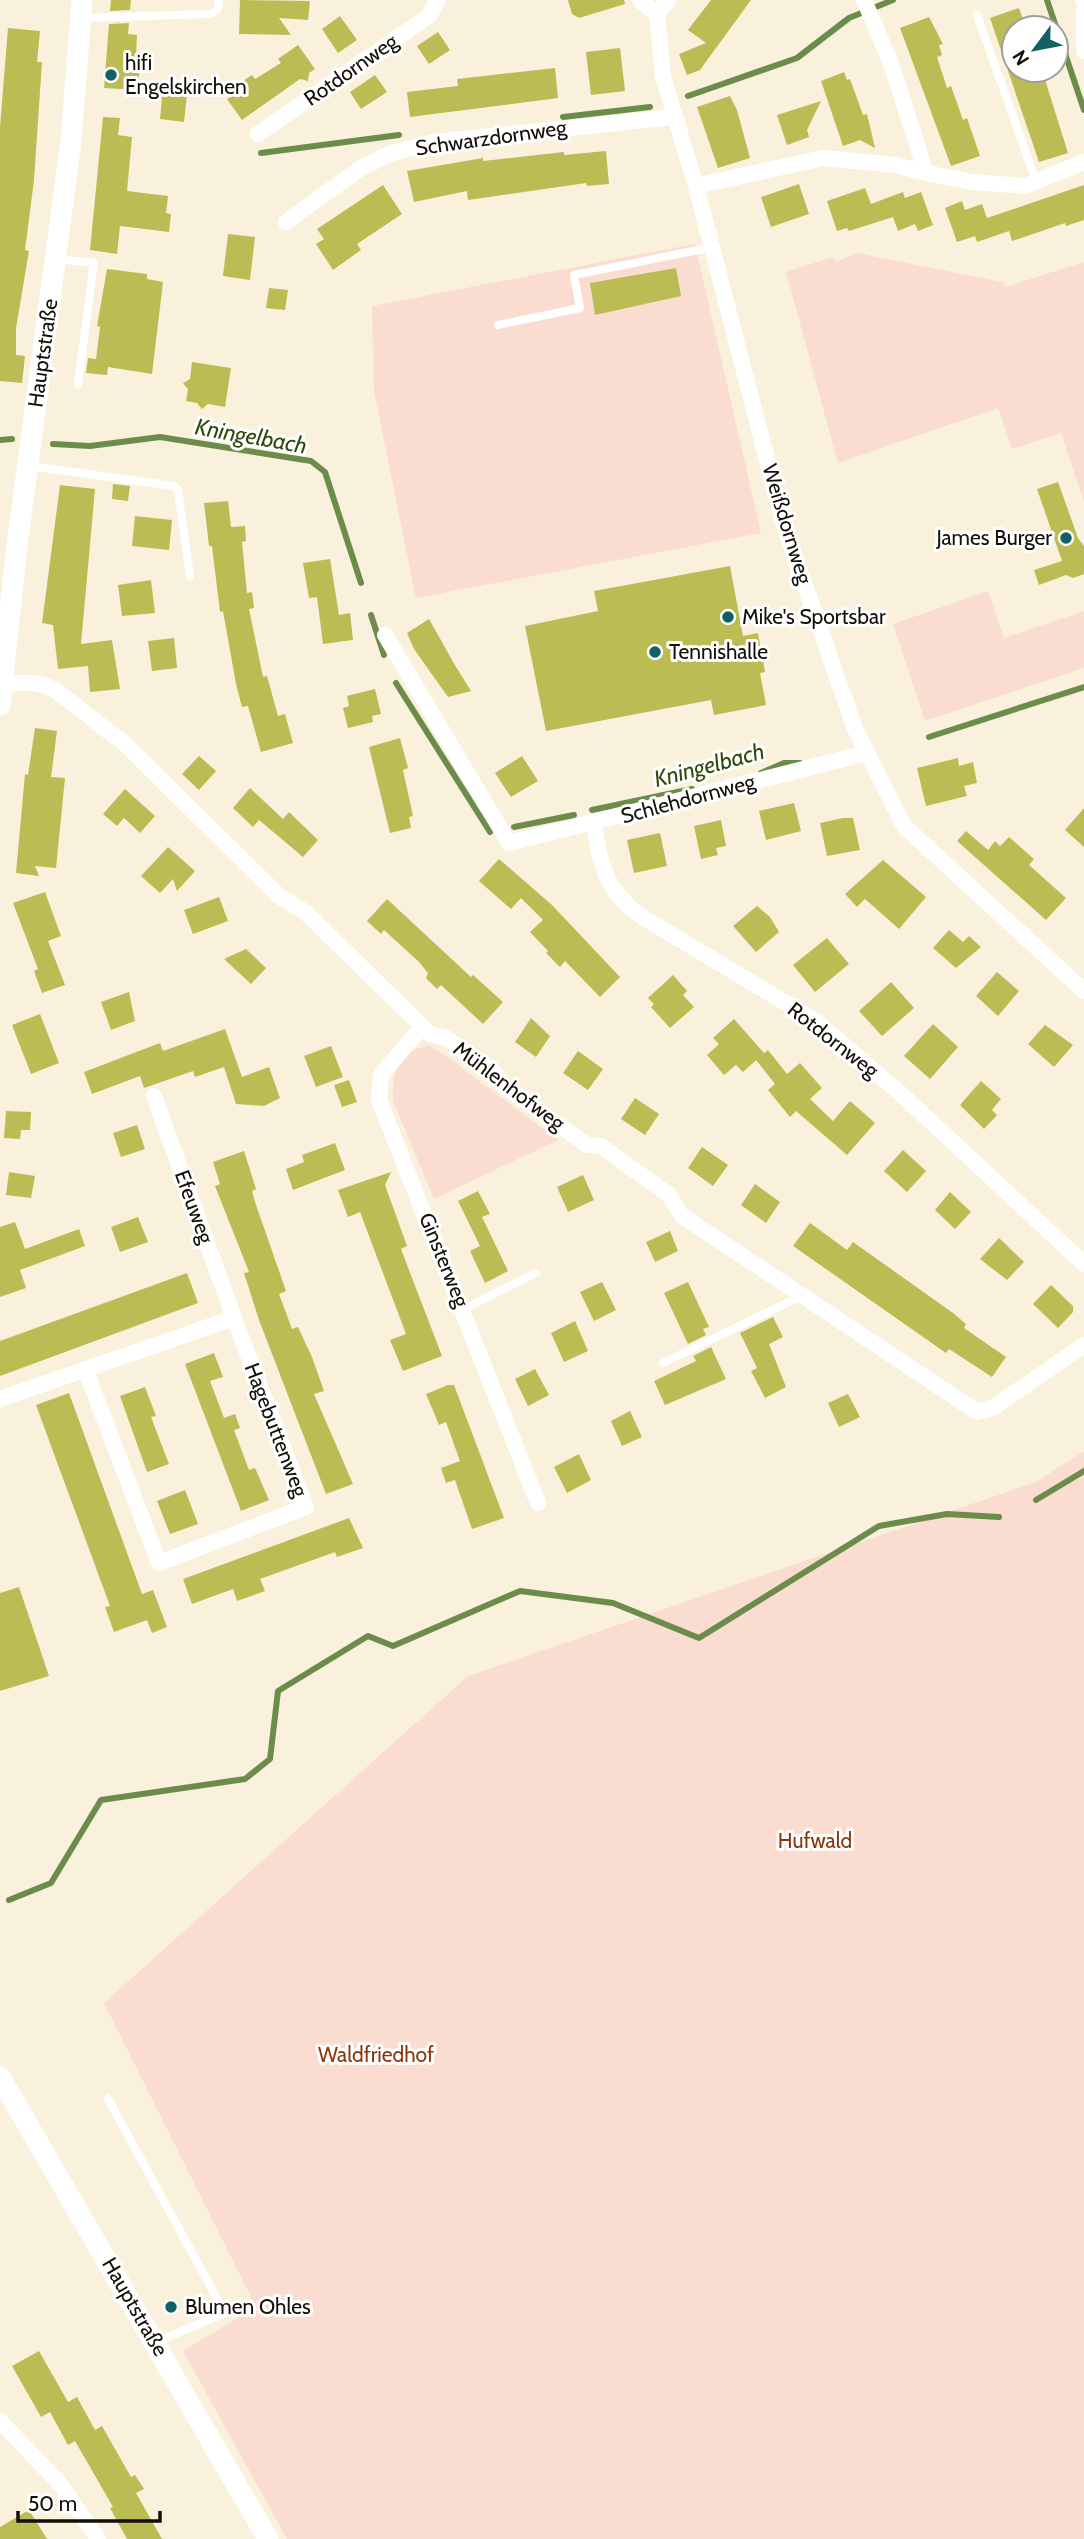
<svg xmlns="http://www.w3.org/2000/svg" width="1084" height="2539" viewBox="0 0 1084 2539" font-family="Cabin,sans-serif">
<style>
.green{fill:#fbdcd0}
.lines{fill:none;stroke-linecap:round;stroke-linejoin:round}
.stream{stroke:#6c8c4c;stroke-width:6}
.building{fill:#bbbc54}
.service{stroke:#fff;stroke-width:8}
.minor{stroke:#fff;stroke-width:16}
.tertiary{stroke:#fff;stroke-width:21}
.poi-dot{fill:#126265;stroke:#fff;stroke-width:2.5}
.labels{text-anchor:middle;stroke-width:6;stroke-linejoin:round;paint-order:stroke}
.poi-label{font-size:21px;fill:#120f08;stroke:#fff;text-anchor:start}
.street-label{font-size:21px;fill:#120f08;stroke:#fff}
.park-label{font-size:21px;fill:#8b370b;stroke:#fff}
.water-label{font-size:23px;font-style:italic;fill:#2d4a0a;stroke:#fff}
</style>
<rect width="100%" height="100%" fill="#faf1dd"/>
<path class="green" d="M695 244 761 533 416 598 374 392 372 306Z
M857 253 1003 282 1005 287 1084 262V502L1061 433 1012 449 998 408 838 463 786 272 833 257 836 262Z
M988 591 1004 638 1084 611V668L925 721 893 624Z
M429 1045 446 1056 558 1140 434 1199 393 1101C391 1073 399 1051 429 1045Z
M1084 1451V2539H287L183 2351 256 2307 104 2003 468 1676 1036 1482Z"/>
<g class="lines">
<path class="stream" d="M1047 0 1084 110
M688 96 797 58 849 18 893 0
M563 117 650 107
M261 153 399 135
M0 440 12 439
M53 444 90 446 160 437 311 461 325 472 361 583
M371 615 384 655
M396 683 490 832
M929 737 1084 687
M761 773 784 763H800
M592 810 692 789
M514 827 574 815
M1036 1500 1084 1471
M9 1900 51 1883 101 1800 245 1779 270 1759 278 1691 368 1636 393 1646 520 1591 613 1603 699 1638 879 1526 947 1514 999 1517"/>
</g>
<path class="building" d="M111 0H131L130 10 110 11Z
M240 0 310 1 308 20 279 18 291 35 239 34Z
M568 0H624L625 4 579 18 572 14Z
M711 0H751L700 70 687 75 679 54 706 43 688 30Z
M1019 8 1026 28H1014V70H1042L1068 153 1039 162 990 18Z
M340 16 357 40 338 53 322 29Z
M929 17 943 44 939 45 942 55 937 57 947 88 951 86 963 120 967 118 980 156 951 166 900 28Z
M129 23 128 34 137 35 136 58 140 59 138 90 104 88 109 24Z
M8 28 40 31 37 62H42L34 180 25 250 29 251 16 328V355L25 356 22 383 0 381V127Z
M438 32 450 50 429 64 417 46Z
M298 45 315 69 309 73 308 81 300 79 242 120 227 99 235 94 231 89 252 75 255 79 281 63 278 59Z
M620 48 625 91 591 95 586 52Z
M555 68 558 98 410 117 407 92 458 86 457 79Z
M844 72 847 80 850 79 863 115 867 114 875 148 860 140 843 146 821 81Z
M375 75 387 92 361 109 350 92Z
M155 81 170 82 169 92 187 94 184 122 160 119 162 99 153 98Z
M730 96 737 110 750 158 718 168 697 107Z
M821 101 807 130 809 137 787 145 777 115Z
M103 117 120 118 118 135 132 137 127 191 168 196 166 213 171 214 169 232 120 226 117 254 90 250Z
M606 151 609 184 587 186 586 183 468 200 467 191 414 202 407 171 483 158V161L564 152V155Z
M799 184 809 214 771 227 761 197Z
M383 185 402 214 357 244 361 250 333 270 316 244 324 239 317 229Z
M1084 185V220L1066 226 1065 223 1012 241 1009 231 977 242 975 236 957 242 945 208 962 201 965 210 982 204 987 218Z
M865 188 871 204 903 192 905 198 921 192 933 225 918 231 915 224 898 231 893 217 849 231 847 228 837 231 827 201Z
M228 234 255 237 250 280 223 276Z
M676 268 681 296 595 315 590 283Z
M107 269 147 274V279L163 282 152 374 108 367 107 375 86 373 88 358 96 359 100 327 97 326Z
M269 288 288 290 285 310 266 308Z
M192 362 231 368 225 407 208 404 202 409 197 403 186 401 188 389 183 383 190 379Z
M1058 482 1078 538 1084 546V574L1073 578 1066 575 1039 585 1034 570 1062 561 1037 489Z
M113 484 130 486 128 501 112 499Z
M60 485 95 489 81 644 112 640 120 689 90 692 88 666 58 669 53 625 42 623Z
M228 501 231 527 245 526 246 541 242 542 247 593 252 592 254 608 249 609 263 677 267 676 278 716 285 714 293 743 261 752 248 706 242 707 236 684 223 611 220 612 212 546H209L204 503Z
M135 516 172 520 169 550 132 546Z
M330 559 339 615 350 613 353 640 323 644 317 597 309 598 303 563Z
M730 566 743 636 758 633 765 672 760 673 766 705 714 715 711 700 546 731 525 626 598 611 594 591Z
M151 580 155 613 122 616 118 585Z
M429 619 456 667 471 691 448 697 414 649 407 633Z
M174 638 177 668 152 671 148 641Z
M375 689 381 714 372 716 373 722 348 728 343 708 349 706 347 696Z
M35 728 57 731 51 777 65 778 56 868 35 866 39 876 16 873 25 774 28 775Z
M400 738 408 768 403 770 413 816 409 817 411 828 390 833 369 747Z
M199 756 216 771 199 790 182 774Z
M522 756 538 781 511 797 495 773Z
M958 758 959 766 973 762 977 783 964 786 967 796 926 806 917 768Z
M250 788 283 819 289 812 318 840 303 857 259 820 253 827 233 808Z
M125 789 155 816 140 833 124 818 117 826 103 814Z
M794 803 801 831 766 840 759 811Z
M1084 808V847L1065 830Z
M843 818H853L860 850 827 856 820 823Z
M721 820 726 846 716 848 718 855 701 859 694 826Z
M966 831 988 850 995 841 1000 846 1009 837 1034 859 1029 865 1066 898 1046 920 957 841Z
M660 833 667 866 634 873 627 840Z
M168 847 195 871 177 891 173 879 160 893 141 876Z
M499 859 552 905 620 977 600 997 565 961 560 967 546 953 548 951 530 932 543 920 521 898 511 909 479 881Z
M883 860 926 897 899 929 865 899 857 907 845 894Z
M45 892 61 936 48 941 65 985 42 993 34 971 38 969 13 903Z
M219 897 228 921 193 934 184 910Z
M387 899 471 977 473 975 503 1002 483 1024 441 985 437 989 426 978 428 973 419 962 384 930 381 934 367 921Z
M757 906 770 917 779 932 756 952 733 926Z
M949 930 963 942 969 936 981 947 956 968 933 948Z
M827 938 849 964 815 992 793 965Z
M246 949 266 968 251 984 224 959Z
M997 972 1019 991 998 1016 976 996Z
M673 975 687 991 683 995 694 1007 670 1028 651 1007 654 1004 648 998Z
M891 982 914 1008 882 1036 859 1011Z
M129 992 135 1021 111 1030 101 1002Z
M40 1014 59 1063 31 1074 12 1025Z
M531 1018 550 1036 536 1057 515 1042Z
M734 1019 764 1053 743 1072 736 1065 724 1075 707 1055 719 1044 713 1038Z
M933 1024 958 1047 930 1079 904 1056Z
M1045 1025 1073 1045 1054 1067 1028 1044Z
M225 1029 242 1077 269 1067 280 1098 264 1106 236 1104 224 1067 195 1077 193 1071 144 1088 140 1076 92 1094 84 1072 160 1043 163 1051Z
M331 1046 343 1077 316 1087 304 1056Z
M768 1050 787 1074 800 1063 822 1088 810 1099 833 1121 850 1101 875 1123 847 1155 796 1111 790 1117 768 1090 775 1084 756 1060Z
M578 1051 603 1069 588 1090 563 1073Z
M349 1080 357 1102 342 1107 334 1085Z
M981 1081 1001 1099 992 1110 997 1115 984 1129 960 1105Z
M635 1098 659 1114 645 1135 621 1119Z
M6 1111 31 1112 30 1130H21L20 1139 4 1138Z
M137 1125 145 1149 121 1157 113 1133Z
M335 1143 345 1170 293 1190 286 1169 304 1162 302 1155Z
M702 1147 728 1165 713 1186 688 1168Z
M903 1150 926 1171 907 1192 884 1171Z
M244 1151 256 1189 252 1191 255 1202 286 1291 279 1294 292 1329 298 1327 312 1357 324 1391 314 1394 353 1484 326 1494 259 1320 244 1273 249 1272 215 1186 220 1184 213 1162Z
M9 1172 35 1176 31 1198 6 1195Z
M391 1172 385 1185 407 1246 401 1249 442 1356 403 1371 390 1340 406 1334 360 1212 348 1217 338 1190Z
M583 1175 594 1200 568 1212 557 1187Z
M755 1184 780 1202 766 1223 741 1205Z
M478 1191 490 1214 482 1217 508 1271 485 1283 470 1251 480 1246 458 1201Z
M950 1192 971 1212 955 1229 935 1210Z
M138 1217 148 1242 120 1252 111 1227Z
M15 1222 25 1249 79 1229 85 1246 20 1270 26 1288 0 1297V1227Z
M810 1223 847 1250 853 1242 953 1313 966 1324 964 1328 1006 1357 992 1377 949 1349 946 1353 793 1246Z
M670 1231 678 1251 655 1262 646 1242Z
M999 1238 1024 1262 1007 1280 980 1259Z
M187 1273 198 1303 0 1376V1341Z
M602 1282 616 1310 594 1321 580 1292Z
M688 1282 709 1327 703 1329 706 1335 688 1344 664 1293Z
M1051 1285 1073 1306V1312L1058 1328 1033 1304Z
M773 1317 783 1337 769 1344 786 1387 765 1398 751 1371 757 1368 740 1333Z
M575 1321 588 1351 564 1362 551 1333Z
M711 1347 726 1379 665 1405 654 1381 696 1361 693 1356Z
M214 1353 223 1377 210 1381 224 1418 235 1414 240 1428 234 1430 249 1470 255 1468 269 1500 241 1511 185 1364Z
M535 1369 549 1395 528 1406 515 1379Z
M448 1385H454L504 1518 472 1529 455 1480 446 1483 441 1468 460 1461 446 1422 439 1425 426 1394Z
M145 1387 156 1416 151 1417 169 1464 147 1472 120 1396Z
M69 1393 142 1594 153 1590 167 1627 152 1633 147 1620 114 1632 105 1607 110 1606 36 1405Z
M848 1394 860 1417 839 1427 828 1403Z
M630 1411 642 1437 622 1446 611 1421Z
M579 1454 591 1480 567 1493 554 1467Z
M185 1490 198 1524 170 1534 157 1501Z
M349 1518 363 1548 337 1557 335 1552 260 1579 265 1591 237 1601 233 1589 192 1604 183 1579Z
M19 1587 49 1676 0 1691V1593Z
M39 2351 68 2402 77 2397 95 2430 102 2426 131 2477 135 2475 144 2489 136 2493 162 2539H127L110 2508 113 2507 75 2441 68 2445 50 2412 41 2417 12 2366Z
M29 2510 47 2539H0V2527Z"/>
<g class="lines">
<path class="service" d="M977 15 1036 181
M81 18 211 14 218 9 219 0
M55 259 94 263 78 384
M498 325 580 308 574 275 713 247
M30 466 174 486 178 490 190 576
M464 1309 536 1273
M663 1363 801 1296
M108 2099 225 2313 156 2342"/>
<path class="minor" d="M640 0 657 14
M668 0 657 14 663 77 696 186 784 525 855 729 904 826 1084 991
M864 0 892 66 926 173 972 182 1025 186 1084 162
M1083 0 1084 1
M1084 12V51
M258 134 429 16 438 0
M696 186 823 158 896 165 926 173
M286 222 361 168 389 154 434 142 675 117
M385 635 509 843 867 753
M2 684C17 683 32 681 46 686 62 691 102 729 122 741L279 896 305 912 430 1034 446 1038 494 1072 504 1086 587 1145 601 1146 669 1195 681 1215 977 1412 994 1407 1084 1345
M594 824C601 867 604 887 639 915L816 1021 900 1093 1084 1264
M422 1027 381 1075 379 1100 538 1503
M154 1096 234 1318
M0 1399 234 1318 306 1507 159 1563 86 1371
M0 2421 60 2484 98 2539"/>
<path class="tertiary" d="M0 705 17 545 71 141 82 0
M0 2077 268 2539"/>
</g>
<g class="poi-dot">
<circle cx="111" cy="75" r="7"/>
<circle cx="1066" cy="538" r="7"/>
<circle cx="728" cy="617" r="7"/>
<circle cx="655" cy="652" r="7"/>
<circle cx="171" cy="2307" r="7"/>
</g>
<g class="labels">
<g class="poi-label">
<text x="125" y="70">hifi<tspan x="125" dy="24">Engelskirchen</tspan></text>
<text x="1052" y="545" text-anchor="end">James Burger</text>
<text x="742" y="624">Mike's Sportsbar</text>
<text x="669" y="659">Tennishalle</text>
<text x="185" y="2314">Blumen Ohles</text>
</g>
<g class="street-label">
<text transform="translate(351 70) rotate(-35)" y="7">Rotdornweg</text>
<text transform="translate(491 138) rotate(-8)" y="7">Schwarzdornweg</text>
<text transform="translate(43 353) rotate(-82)" y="7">Hauptstraße</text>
<text transform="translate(787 524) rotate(73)" y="7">Weißdornweg</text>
<text transform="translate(688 799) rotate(-15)" y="7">Schlehdornweg</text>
<text transform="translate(833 1040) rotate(38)" y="7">Rotdornweg</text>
<text transform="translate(509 1086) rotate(37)" y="7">Mühlenhofweg</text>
<text transform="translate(194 1207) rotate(70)" y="7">Efeuweg</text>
<text transform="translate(444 1260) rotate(68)" y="7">Ginsterweg</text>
<text transform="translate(276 1430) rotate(69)" y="7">Hagebuttenweg</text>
<text transform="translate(135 2307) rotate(60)" y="7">Hauptstraße</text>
</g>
<g class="park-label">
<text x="815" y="1848">Hufwald</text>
<text x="376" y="2062">Waldfriedhof</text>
</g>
<g class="water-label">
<text transform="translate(251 436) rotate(10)" y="8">Kningelbach</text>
<text transform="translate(709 765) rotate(-15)" y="8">Kningelbach</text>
</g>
</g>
<g transform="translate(1035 49) rotate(238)"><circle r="33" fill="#ffffff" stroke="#a09f9c" stroke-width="2"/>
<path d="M0-5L12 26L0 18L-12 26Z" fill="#126265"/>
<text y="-10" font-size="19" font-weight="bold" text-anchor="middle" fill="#120f08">N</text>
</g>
<path d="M18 2511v10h142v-10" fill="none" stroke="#120f08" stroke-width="3.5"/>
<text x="28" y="2511" font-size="21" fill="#120f08" stroke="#ffffff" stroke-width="5" paint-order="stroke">50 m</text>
</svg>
